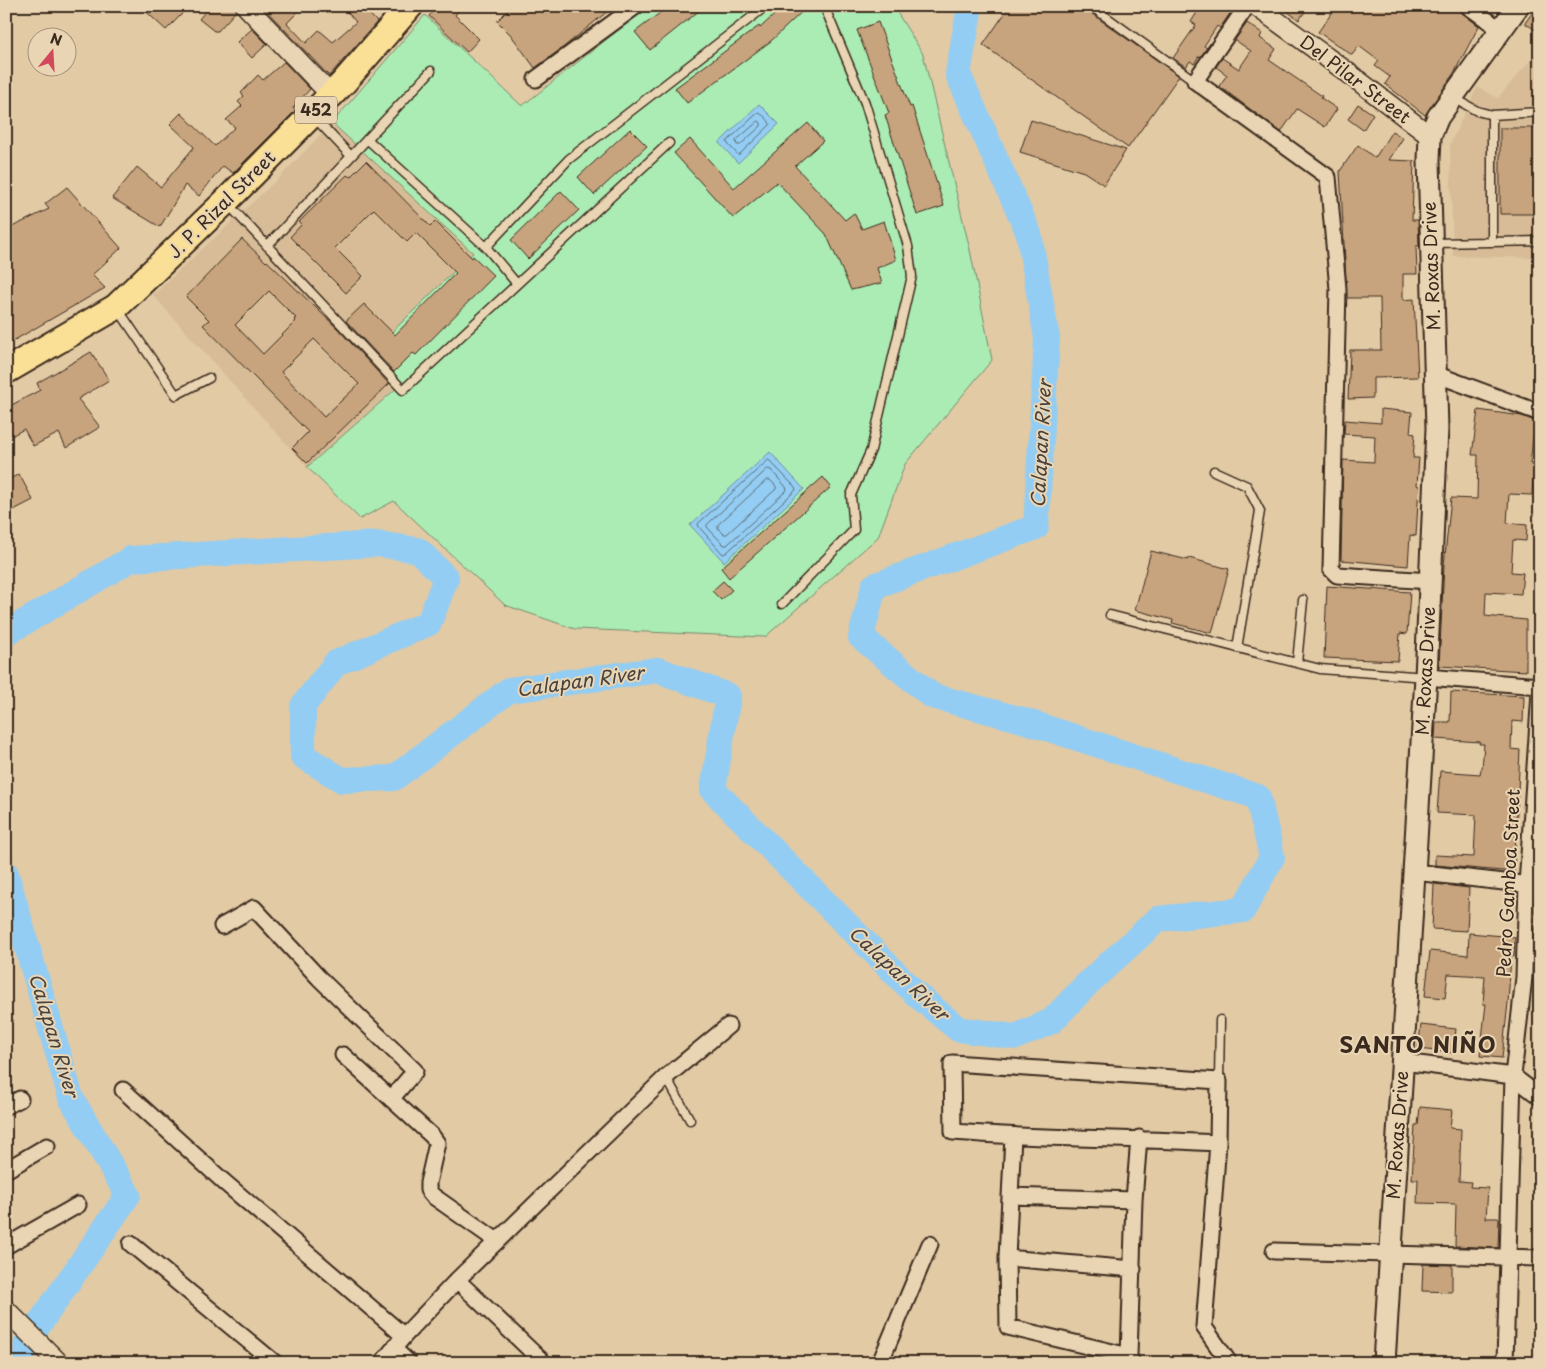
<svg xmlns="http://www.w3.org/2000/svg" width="1546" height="1369" viewBox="0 0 1546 1369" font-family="'Playpen Sans',sans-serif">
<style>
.built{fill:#d7bc97}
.green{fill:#abecb4;stroke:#738b69}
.water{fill:#93cdf3;stroke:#708c9e}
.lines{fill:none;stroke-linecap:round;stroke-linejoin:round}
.shore{stroke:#5e6b73;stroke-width:1}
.river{stroke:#93cdf3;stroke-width:26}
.building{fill:#c7a47d;stroke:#3b2a1e;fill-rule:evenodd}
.service-casing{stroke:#3b2a1e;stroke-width:11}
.minor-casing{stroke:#3b2a1e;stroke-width:19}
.tertiary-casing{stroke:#3b2a1e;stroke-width:22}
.secondary-casing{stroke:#3b2a1e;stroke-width:25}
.trunk-casing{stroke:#3b2a1e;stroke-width:29}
.service{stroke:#e9d5b3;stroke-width:8}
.minor{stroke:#e9d5b3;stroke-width:15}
.tertiary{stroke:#e9d5b3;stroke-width:19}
.secondary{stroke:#e9d5b3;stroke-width:21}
.trunk{stroke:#fadf96;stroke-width:25}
.labels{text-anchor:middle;stroke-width:4;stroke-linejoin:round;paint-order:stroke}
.shield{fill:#e9d5b3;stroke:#6f5d4b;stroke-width:1}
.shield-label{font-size:16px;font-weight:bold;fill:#3b2a1e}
.street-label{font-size:18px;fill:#3b2a1e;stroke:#e9d5b3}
.water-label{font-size:19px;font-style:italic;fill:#48423e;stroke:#e9d5b3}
.district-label{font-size:22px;font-weight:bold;letter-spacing:1px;fill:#3b2a1e;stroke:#e9d5b3}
</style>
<rect width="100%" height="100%" fill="#e2caa5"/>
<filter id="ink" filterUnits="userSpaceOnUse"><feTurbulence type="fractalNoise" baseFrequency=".02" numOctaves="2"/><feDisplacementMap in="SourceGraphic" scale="10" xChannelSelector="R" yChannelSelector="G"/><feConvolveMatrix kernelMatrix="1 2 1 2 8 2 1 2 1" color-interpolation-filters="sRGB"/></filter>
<g filter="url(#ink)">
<path class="built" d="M1540 49V258L1453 256 1450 144 1477 87 1498 98Z
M332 123 473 253 367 356 398 386 307 467 153 295 278 179Z"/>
<path class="green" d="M649 6H893L923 54 970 250 992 360 905 464 878 537 765 637 575 629 505 605 394 501 360 519 307 467 398 387 367 356 473 253 332 123 425 15 522 106Z"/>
<path class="water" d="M759 104 779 124 738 163 719 143Z
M770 452 804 489 724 562 690 525Z"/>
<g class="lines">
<path class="shore" d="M758 113C762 113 770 121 770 125L740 154 738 155 728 144 727 142Z
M759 121 761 123V126L740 145H737L736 141Z
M769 460 795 487 796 490 726 553 723 554 699 527 698 524Z
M768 469 771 470 786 487 787 490 727 545H724L707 527V525Z
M767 480H770L776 486V489L727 534H724L718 528V525Z"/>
<path class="river" d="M6 633 131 559 377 544 418 550 446 578 429 623 336 663 303 706V756L342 780 394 778 509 690 658 670 728 696 713 790 916 994 958 1029 1015 1037 1052 1021 1087 984 1158 919 1243 910 1272 857 1258 797 1019 719 932 696 861 637 874 586 1036 527 1047 338 1029 234 958 74 970 6
M6 874 71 1098 128 1195 29 1339 18 1363"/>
</g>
<path class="building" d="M140 6H174L182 14 166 30Z
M210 6H235L236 11 218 31H214L199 19Z
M262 6H304L287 23 306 43 319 30 333 42 356 22 342 6H362L377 22 329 76Z
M438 6H462L455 15 479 39 467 52 429 16Z
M512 6H614L565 46 535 68 511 35 497 21Z
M669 6H705L650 50 635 32Z
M784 6H808L771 41 687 103 675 88 759 26 760 28Z
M1010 6H1081L1179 76 1128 148 983 45Z
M1201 6H1235L1220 28 1217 26 1204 46 1207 48 1200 57 1199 56 1194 64 1190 61 1186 67 1173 58 1196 25 1191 22Z
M1280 6H1309L1299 20Z
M1337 6H1459L1462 13 1479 26 1454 73 1425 115 1385 84 1390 77 1375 66 1379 61 1359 46 1352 55 1318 32Z
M1537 6H1540V33L1525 23Z
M878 22 910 107 912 106 944 206 917 215 885 115 889 113 857 30Z
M1247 23 1262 33 1260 38 1276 49 1269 60 1322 96 1321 98 1337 109 1325 127 1297 109 1281 132 1219 86 1227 75 1216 67 1222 58 1239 69 1251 51 1235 40Z
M252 29 267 44 252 58 237 42Z
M284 62 310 89 293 108 295 111 233 173 223 166 199 196 185 185 160 227 112 198 137 167 161 187 194 147 170 124 181 113 215 146 235 127 226 120 242 106 238 102 244 96 241 93 258 75 263 80Z
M1358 104 1373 114 1363 130 1348 119Z
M1031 120 1126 150 1104 185 1084 172 1020 152Z
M808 123 823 141 795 166 845 220 854 213 862 229 884 221 896 260 877 268 882 283 851 290 826 234 777 182 733 218 674 153 690 139 734 188Z
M1500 128H1540V214H1500Z
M630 129 647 146 594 195 578 177Z
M1392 131 1403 138 1389 160 1414 161 1412 220H1418L1419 246H1416L1417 274H1403V300L1414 299 1418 377 1373 378V398L1348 399 1350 350H1381L1380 298H1347L1340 171 1358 145 1375 158Z
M366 161 430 226 435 221 472 258 473 256 494 276 416 355 413 353 394 372 346 321 364 304 395 335 456 273 416 233 407 242 374 209 335 248 363 276 346 293 290 237 302 224 299 222 347 175 350 177Z
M67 187 121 248 92 275 105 288 6 345V230L49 209 45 204Z
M561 191 579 210 528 259 511 240Z
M242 239 266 262 267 261 338 329 389 384 307 463 292 448 308 432 203 325 209 320 186 297ZM269 291 296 318 294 319 296 321 263 354 235 325ZM314 339 359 384 324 417 281 372Z
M91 352 109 380 78 399 100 427 66 448 59 433 33 446 24 429 6 439V408L40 390 37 383Z
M1381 409 1412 412 1410 433 1415 434 1413 458H1419L1417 485 1419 486 1416 536 1410 535 1408 566 1341 560 1343 460 1374 462 1375 436 1344 434 1345 420 1381 423Z
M1478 410 1522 416 1535 421 1530 464H1534L1532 495 1509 494 1507 523 1527 525 1526 541 1513 540 1511 572 1523 573 1521 594 1486 592 1485 616 1526 620V671L1439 666 1444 565 1451 498 1477 499 1478 455H1472Z
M19 474 33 500 6 514V481Z
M823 477 831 487 729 578 721 568Z
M1151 551 1188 560 1189 558 1229 569 1212 633 1172 623 1173 620 1135 610Z
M723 581 732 590 721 600 712 591Z
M1327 586 1410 592 1407 634 1400 633 1398 661 1324 658Z
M1451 692 1524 696 1523 722 1512 721 1511 749 1520 750 1514 872 1435 865V855L1474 857 1476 815 1437 813 1440 771 1480 774 1481 769H1482L1484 744H1479L1480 742 1435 739 1436 722H1450Z
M1434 884 1469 888 1467 931 1432 929Z
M1469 933 1515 937 1514 956 1511 955 1508 1003 1502 1058 1480 1056 1486 1004H1483L1485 976 1448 974 1445 998 1425 996 1430 951 1468 955Z
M1421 1025 1456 1029 1453 1053 1418 1049Z
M1420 1107 1452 1110 1450 1128 1461 1129 1459 1181 1471 1182 1470 1187 1488 1188 1486 1218H1499L1498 1248 1455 1246 1456 1204 1417 1203 1418 1179H1412L1415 1125H1418Z
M1423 1264 1452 1265V1292L1422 1291Z"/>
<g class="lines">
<defs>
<path id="service" d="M1091 6 1195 81
M1454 98 1477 111 1492 115 1540 112
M313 116 351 156
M367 139 486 247 517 284
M227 203 403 390 669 143
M1492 242V115
M1433 243 1540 241
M267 246 431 71
M486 247 569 159 766 6
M118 309 176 395 209 378
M1214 471 1247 486 1260 511 1237 648
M782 604 854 530 851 495 871 450 912 276 908 246 865 103 824 6
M1110 615 1320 669 1426 677
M1297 663 1303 600
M666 1077 690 1120
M1219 1081 1220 1020"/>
<path id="minor" d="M1247 6 1195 81 1328 177 1338 289 1331 569 1337 575 1431 581
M1468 6 1501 30
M536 79 636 6
M1435 374 1540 413
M1426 677 1540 686
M1414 872 1540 886
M222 926 254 908 319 978 415 1071 391 1099
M343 1055 432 1136 437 1143 428 1183V1190L433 1196 497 1241
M1403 1062 1513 1076 1540 1097
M123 1090 223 1181 404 1336
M6 1106 20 1099
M1013 1136 1007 1258 1008 1327 1129 1356 1132 1363
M1218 1143C1129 1138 1041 1139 953 1132L952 1063 1219 1081 1218 1143 1204 1327 1228 1361
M6 1170 47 1146
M1010 1196 1134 1200 1139 1138
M131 1244 275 1363
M6 1246 78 1205
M1274 1251 1540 1258
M1007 1258 1133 1269
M457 1280 666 1077 728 1026
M394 1349 409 1363
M1129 1356 1134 1200
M382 1363 404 1336 457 1280 544 1363
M880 1363 930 1244
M1505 1363 1513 1076 1524 977 1527 885 1540 692"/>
<path id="tertiary" d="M246 6 331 95
M1256 6 1347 72 1430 136
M6 1310 59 1363"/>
<path id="secondary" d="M1384 1363 1426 677 1437 428 1429 160 1430 136 1438 117 1518 6"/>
<path id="trunk" d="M6 371 116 307 225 202 343 83 410 6"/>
</defs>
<use href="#service" class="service-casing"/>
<use href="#minor" class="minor-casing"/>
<use href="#tertiary" class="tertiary-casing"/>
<use href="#secondary" class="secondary-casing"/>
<use href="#trunk" class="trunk-casing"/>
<use href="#service" class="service"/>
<use href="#minor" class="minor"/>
<use href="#tertiary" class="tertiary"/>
<use href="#secondary" class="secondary"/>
<use href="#trunk" class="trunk"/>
</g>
</g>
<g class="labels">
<rect class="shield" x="295" y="96.5" width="42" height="27" rx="4"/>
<g class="shield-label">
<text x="316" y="116">452</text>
</g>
<g class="street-label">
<text transform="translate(1355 80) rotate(37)" y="6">Del Pilar Street</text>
<text transform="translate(222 205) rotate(-45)" y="6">J. P. Rizal Street</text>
<text transform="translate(1432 266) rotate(-92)" y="6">M. Roxas Drive</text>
<text transform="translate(1426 671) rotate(-87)" y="6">M. Roxas Drive</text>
<text transform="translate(1509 883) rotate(-87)" y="6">Pedro Gamboa Street</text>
<text transform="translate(1398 1135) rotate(-86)" y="6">M. Roxas Drive</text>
</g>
<g class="water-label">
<text transform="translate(1041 444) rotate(-87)" y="7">Calapan River</text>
<text transform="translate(580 681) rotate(-8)" y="7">Calapan River</text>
<text transform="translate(899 973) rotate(43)" y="7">Calapan River</text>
<text transform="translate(54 1035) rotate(73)" y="7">Calapan River</text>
</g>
<g class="district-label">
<text x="1418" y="1053">SANTO NIÑO</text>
</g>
</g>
<rect width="1546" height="1369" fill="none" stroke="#e9d5b3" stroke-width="25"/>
<rect x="12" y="12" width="1521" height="1344" fill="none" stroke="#3b2a1e" stroke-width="2" filter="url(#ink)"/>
<g transform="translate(52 52) rotate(18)"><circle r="24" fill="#e9d5b3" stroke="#a39177"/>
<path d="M0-4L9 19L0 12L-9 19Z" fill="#d1495b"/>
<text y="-8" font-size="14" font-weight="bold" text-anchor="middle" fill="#3b2a1e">N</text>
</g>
</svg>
